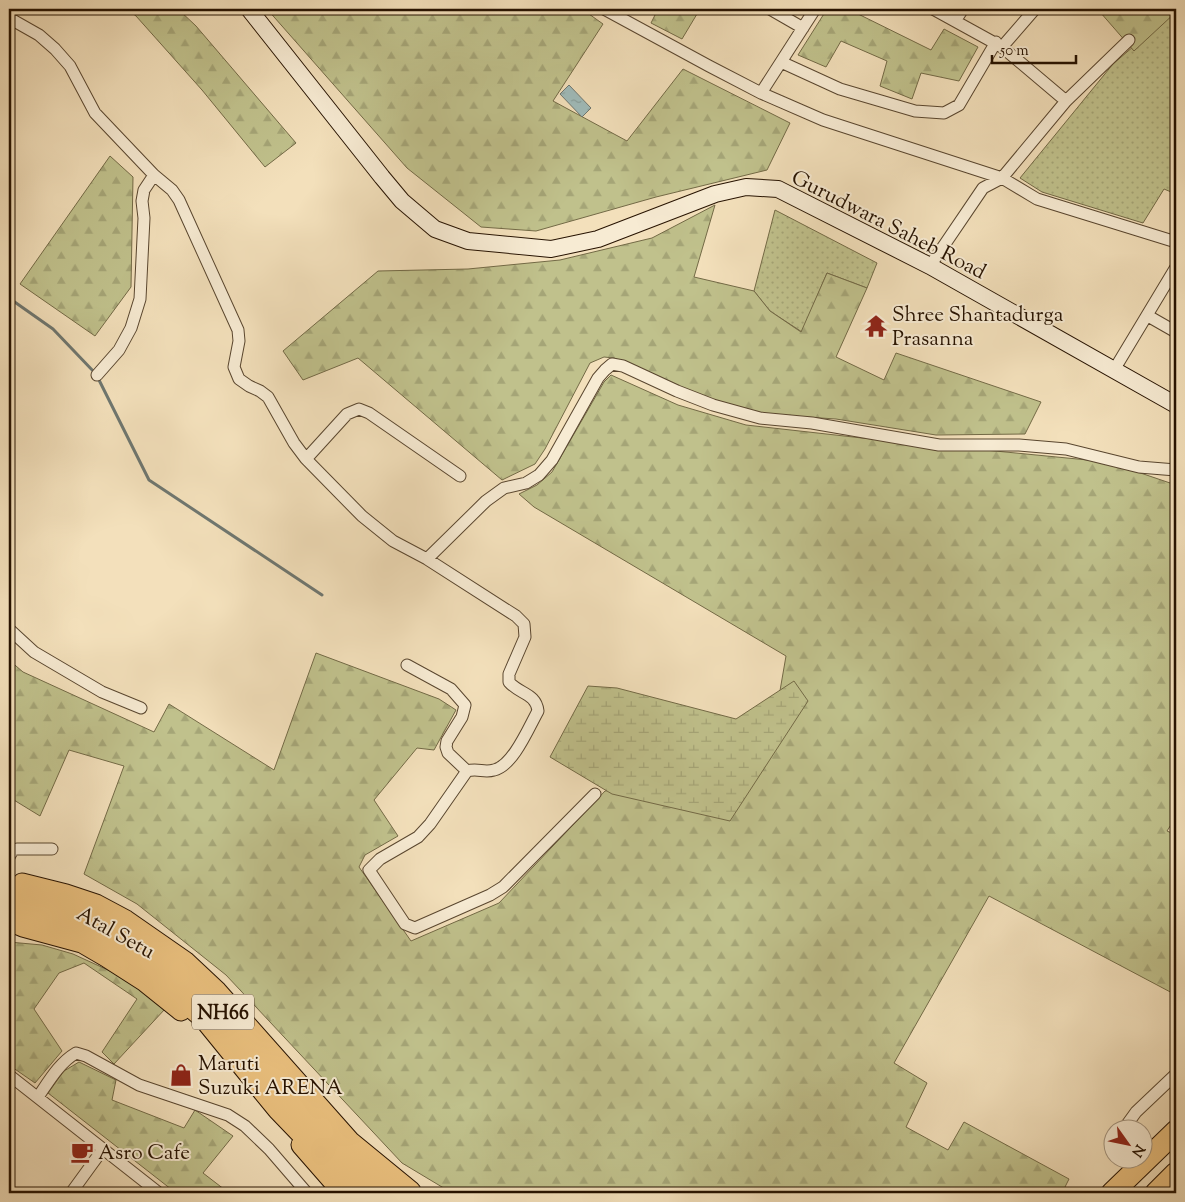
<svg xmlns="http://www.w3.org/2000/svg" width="1185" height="1202" viewBox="0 0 1185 1202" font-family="'Sorts Mill Goudy',serif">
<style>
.green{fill:url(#green-dots);stroke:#736a46}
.forest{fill:url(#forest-firs);stroke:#736a46}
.wetland{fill:url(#wetland-marsh);stroke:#736a46}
.water{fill:url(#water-ripples);stroke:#6f7770}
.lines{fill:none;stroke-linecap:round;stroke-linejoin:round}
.stream{stroke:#6f7770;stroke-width:3}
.street-casing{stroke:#59462f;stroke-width:13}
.secondary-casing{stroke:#261200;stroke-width:18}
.primary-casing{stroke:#261200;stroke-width:21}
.highway-casing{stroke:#261200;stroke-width:23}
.street{stroke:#f7ebd3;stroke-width:11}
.secondary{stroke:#f7ebd3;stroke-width:16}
.primary{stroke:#eac07e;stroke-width:19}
.highway{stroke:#eac07e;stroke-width:21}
.labels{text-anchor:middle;stroke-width:4;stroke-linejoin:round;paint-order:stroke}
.shield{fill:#f7ebd3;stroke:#65533f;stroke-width:1}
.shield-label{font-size:20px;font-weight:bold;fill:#261200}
.street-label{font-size:21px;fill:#261200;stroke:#f7ebd3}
.poi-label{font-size:21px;fill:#261200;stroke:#f7ebd3;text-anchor:start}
</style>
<defs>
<pattern id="green-dots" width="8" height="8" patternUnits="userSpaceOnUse" patternTransform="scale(1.25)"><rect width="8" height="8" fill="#c0c18c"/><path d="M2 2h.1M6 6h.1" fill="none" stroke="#a5a577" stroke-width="1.8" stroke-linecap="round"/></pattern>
<pattern id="forest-firs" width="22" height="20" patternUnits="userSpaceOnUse" patternTransform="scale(1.25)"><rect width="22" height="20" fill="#c0c18c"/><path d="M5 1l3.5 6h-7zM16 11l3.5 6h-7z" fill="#a5a577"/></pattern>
<pattern id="wetland-marsh" width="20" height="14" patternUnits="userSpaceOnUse" patternTransform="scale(1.25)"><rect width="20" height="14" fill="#c0c18c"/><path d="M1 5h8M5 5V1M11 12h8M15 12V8" fill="none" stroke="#a5a577"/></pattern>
<pattern id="water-ripples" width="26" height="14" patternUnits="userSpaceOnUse" patternTransform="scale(1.25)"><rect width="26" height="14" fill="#9fbbba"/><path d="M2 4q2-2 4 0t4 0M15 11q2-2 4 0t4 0" fill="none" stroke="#89a09e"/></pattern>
</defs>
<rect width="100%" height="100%" fill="#f3e0bb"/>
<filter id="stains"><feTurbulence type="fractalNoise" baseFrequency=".004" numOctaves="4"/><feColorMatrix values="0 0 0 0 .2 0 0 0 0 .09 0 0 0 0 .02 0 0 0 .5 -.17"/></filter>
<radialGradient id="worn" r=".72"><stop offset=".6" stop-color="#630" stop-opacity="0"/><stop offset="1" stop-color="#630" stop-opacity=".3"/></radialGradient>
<path class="green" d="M1170 15 1176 19V194L1164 189 1143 223 1042 192 1020 178 1113 64Z
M775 210 877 263 867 288 827 273 802 332 770 311 754 291Z"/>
<path class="forest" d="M127 9H178L196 26 296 143 265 167 202 90 136 16Z
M267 9H582L603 24 553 101 627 141 683 69 790 123 767 170 656 197 536 231 481 227 407 168Z
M658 9H700L682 39 651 23Z
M827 9H848L931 50 944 29 978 47 959 81 921 73 912 99 880 86 887 61 841 41 826 67 798 55Z
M1104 9H1176V12L1134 51 1100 12Z
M110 156 133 177 131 287 95 336 20 284Z
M715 205 694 277 754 291 770 311 801 332 827 273 867 288 836 357 884 380 896 353 1041 402 1025 434 936 435 836 419 761 414 710 400 614 358 604 357 590 363 545 449 535 464 502 480 358 358 303 380 283 351 378 271 468 269 560 260 652 238Z
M611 375 678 405 746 425 862 438 1108 462 1176 485V817L1167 831 1176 835V995L989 896 894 1063 927 1083 906 1127 948 1150 964 1122 1069 1179 1062 1193H452L402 1163 226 975 137 904 84 874 124 766 69 750 40 816 9 797V660L23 672 154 732 169 704 274 770 316 653 439 699 456 710 434 750 417 748 374 800 398 836 365 855 359 867 411 941 499 903 605 791 716 774 777 708 786 656 534 507 519 494 537 485 552 472 604 382Z
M9 942 42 945 73 954 121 976 165 1009 114 1064 102 1052 137 999 84 963 59 973 34 1009 62 1051 35 1083 9 1065Z
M79 1062 116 1080 112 1100 184 1128 195 1110 233 1136 203 1173 229 1193H176L48 1093 64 1071Z"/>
<path class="wetland" d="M794 681 808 701 730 821 612 794 550 757 588 686 617 688 736 719Z"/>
<path class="water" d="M569 85 591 108 582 117 560 94Z"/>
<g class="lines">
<path class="stream" d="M9 298 53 329 95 373
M98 378 149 480 322 595"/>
<defs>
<path id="street" d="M604 9 709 66 761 93 823 120 1002 178 1037 199 1176 242
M770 9 803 28
M9 18 39 35 55 49 70 66 95 113 154 175 172 190 179 200 238 330 239 341 234 367 239 379 249 386 260 391 268 397 294 443 306 459 362 516 393 541 427 559 516 616 524 624 525 637 509 674V682C519 694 536 693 538 711 529 727 513 766 494 770 484 773 478 768 467 771L430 824 418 837 380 859 369 870 405 924 415 928 490 895 503 887 595 794
M955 21 963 9
M1002 47 1035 9
M781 62 840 89 915 111 944 113 959 105 996 42
M761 93 815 9
M1066 101 1129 40
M930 266 983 188 1002 178 1066 101 1002 47 933 9
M1148 316 1176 332
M1114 370 1176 267
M97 375 119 350 131 328 140 299 144 218 142 201 144 190 154 175
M306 459 347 414 359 409 369 413 460 476
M427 559 486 501 504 488 526 483 539 475 552 460 598 378 605 370 612 364 623 366 677 391 713 405 760 418 812 423 939 445H1019L1066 449 1139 467 1176 470
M9 629 34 652 102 692 141 708
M407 665 451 689 465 705 462 717 447 741 446 747 448 753 467 771
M9 857 13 850 17 849H52
M9 1075 159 1193
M38 1097C49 1081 59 1063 76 1053L86 1056 139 1085 228 1115 245 1126 269 1149 307 1193
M1123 1130 1136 1112 1176 1074
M71 1193 103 1149"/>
<path id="secondary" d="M249 9 382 177 402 201 435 229 468 241 551 249 598 239 715 194 746 187 778 189 930 266 1176 405"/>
<path id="primary" d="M22 883 66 894 96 904 126 920 185 961 217 991 350 1141 411 1191
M9 921 23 927 82 943 106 957 145 982 181 1011
M301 1145 343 1193"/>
<path id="highway" d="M9 888 78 910 148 946 217 1005 292 1096 341 1148 378 1181 396 1193
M9 907 71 927 137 961 204 1018 278 1109 329 1162 371 1193
M1112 1193 1176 1131
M1156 1193 1176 1173"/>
</defs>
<use href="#street" class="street-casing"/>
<use href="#secondary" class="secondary-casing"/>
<use href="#primary" class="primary-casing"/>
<use href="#highway" class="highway-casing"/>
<use href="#street" class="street"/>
<use href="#secondary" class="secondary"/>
<use href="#primary" class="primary"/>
<use href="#highway" class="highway"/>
</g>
<defs>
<symbol id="temple-bare" viewBox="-9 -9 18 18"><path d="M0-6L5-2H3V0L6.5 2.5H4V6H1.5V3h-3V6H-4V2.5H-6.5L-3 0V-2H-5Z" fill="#8f2418" stroke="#f7ebd3" stroke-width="2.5" paint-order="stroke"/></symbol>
<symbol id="shop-bare" viewBox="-9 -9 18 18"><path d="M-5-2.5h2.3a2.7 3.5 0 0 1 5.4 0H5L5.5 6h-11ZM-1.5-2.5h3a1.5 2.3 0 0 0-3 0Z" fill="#8f2418" stroke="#f7ebd3" stroke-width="2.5" paint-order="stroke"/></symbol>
<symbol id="cafe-bare" viewBox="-9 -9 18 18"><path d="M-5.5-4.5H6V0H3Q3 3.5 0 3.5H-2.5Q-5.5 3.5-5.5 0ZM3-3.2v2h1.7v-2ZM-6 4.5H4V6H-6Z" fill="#8f2418" stroke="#f7ebd3" stroke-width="2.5" paint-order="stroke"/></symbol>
</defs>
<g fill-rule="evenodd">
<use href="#temple-bare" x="860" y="310" width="32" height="32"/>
<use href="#shop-bare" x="165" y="1059" width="32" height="32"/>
<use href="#cafe-bare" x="66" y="1136" width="32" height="32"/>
</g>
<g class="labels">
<rect class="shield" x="192" y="994.5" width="62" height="35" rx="4"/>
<g class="shield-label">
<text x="223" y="1019">NH66</text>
</g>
<g class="street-label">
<text transform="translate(889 224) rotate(27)" y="7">Gurudwara Saheb Road</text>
<text transform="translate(116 932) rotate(29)" y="7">Atal Setu</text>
</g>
<g class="poi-label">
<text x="892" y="321">Shree Shantadurga<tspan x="892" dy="24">Prasanna</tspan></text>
<text x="198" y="1070">Maruti<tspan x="198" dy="24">Suzuki ARENA</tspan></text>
<text x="98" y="1159">Asro Cafe</text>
</g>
</g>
<rect width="1185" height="1202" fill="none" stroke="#f3e0bb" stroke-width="30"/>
<rect x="10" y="10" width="1165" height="1182" fill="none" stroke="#261200" stroke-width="2.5"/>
<rect x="15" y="15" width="1155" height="1172" fill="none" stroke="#261200"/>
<g transform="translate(1128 1144) rotate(123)"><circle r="24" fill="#f7ebd3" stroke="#a3947f"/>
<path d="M0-4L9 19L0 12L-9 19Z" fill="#8f2418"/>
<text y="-8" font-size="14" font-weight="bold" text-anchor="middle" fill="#261200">N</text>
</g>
<path d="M992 55v8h84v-8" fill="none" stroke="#261200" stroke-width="2.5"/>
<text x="1000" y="55" font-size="15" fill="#261200" stroke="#f7ebd3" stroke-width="4" paint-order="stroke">50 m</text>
<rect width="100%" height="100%" filter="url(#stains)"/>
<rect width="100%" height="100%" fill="url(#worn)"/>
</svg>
